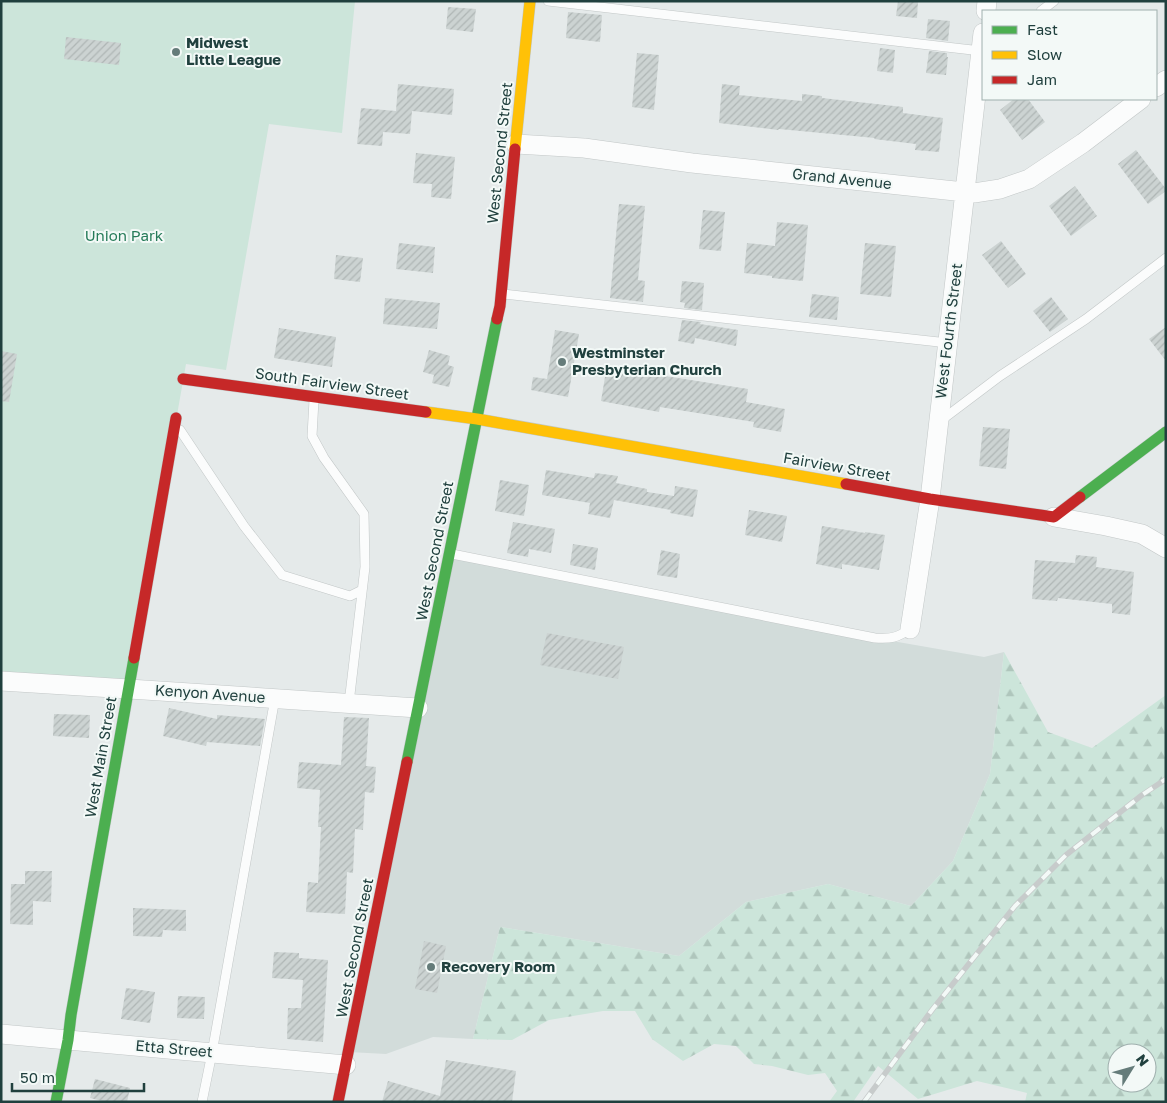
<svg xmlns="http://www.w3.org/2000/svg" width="1167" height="1103" viewBox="0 0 1167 1103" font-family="'Golos Text',sans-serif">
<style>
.built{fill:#d2dcda}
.forest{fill:url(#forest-firs);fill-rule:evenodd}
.park{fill:#cce5da}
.building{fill:url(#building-hatch)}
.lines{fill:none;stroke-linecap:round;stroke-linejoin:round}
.lane-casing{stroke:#c2c7c7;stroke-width:10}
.street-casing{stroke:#c2c7c7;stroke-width:20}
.fast-casing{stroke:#c0c8c7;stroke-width:12}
.slow-casing{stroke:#c0c8c7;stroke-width:12}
.jam-casing{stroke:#c0c8c7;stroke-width:12}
.lane{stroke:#fbfcfc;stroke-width:9}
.street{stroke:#fbfcfc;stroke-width:19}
.fast{stroke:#4caf50;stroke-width:11}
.slow{stroke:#ffc107;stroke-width:11}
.jam{stroke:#c62828;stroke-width:11}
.rail-casing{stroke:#c7cbcb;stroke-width:5.5}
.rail{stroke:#f3f9f7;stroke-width:4;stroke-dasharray:11;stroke-linecap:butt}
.poi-dot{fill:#657c7a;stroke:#f3f9f7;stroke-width:2}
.labels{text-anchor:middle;stroke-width:4;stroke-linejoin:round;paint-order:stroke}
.poi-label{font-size:15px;font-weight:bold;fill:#20403e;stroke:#f3f9f7;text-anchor:start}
.street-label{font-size:15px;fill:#20403e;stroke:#f3f9f7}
.park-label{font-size:15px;fill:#267b59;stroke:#f3f9f7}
</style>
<defs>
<pattern id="forest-firs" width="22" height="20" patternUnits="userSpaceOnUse" patternTransform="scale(1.25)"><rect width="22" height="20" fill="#cce5da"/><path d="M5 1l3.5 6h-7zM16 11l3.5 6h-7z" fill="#afc6bc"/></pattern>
<pattern id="building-hatch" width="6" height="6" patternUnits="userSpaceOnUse" patternTransform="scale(1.25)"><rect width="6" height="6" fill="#ccd3d2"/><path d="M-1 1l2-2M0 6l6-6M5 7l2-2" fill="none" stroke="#afb6b5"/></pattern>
</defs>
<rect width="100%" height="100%" fill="#e5eaea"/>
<path class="built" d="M450 553 875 638 984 657 1004 652 990 774 953 861 911 906 828 884 746 902 679 956 500 927 473 1039 433 1037 386 1054 349 1052Z"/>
<path class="forest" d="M1004 652 1048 732 1092 748 1166 695V1102H1025L1027 1093 977 1081 918 1099 878 1066 853 1102H829L837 1091 825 1073 808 1075 772 1066 754 1064 736 1046 714 1044 683 1061 652 1039 635 1011H603L549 1020 512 1040 473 1039 500 927 679 956 746 902 828 884 911 906 953 861 990 774ZM1117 1053H1147V1083H1117Z"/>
<path class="park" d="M1 1H355L342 133 269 124 226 370 186 364 130 682 1 674Z"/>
<path class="building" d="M898 1H918L917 18 896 16Z
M448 7 476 9 473 32 446 29Z
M568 12 602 15 600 42 566 38Z
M928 19 950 21 948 41 926 38Z
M66 37 121 43 119 65 64 59Z
M880 48 895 50 893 73 877 71Z
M929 51 947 53V57H948L946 75 926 73Z
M637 53 659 55 654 110 632 107Z
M398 84 454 89 452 115 412 111 410 134 383 132 382 146 357 144 361 108 396 111Z
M722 84 740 86 739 95 802 101V94L822 96V98L903 107V113L943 118 939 152 915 150 916 144 874 139 875 138 779 129 778 130 719 123Z
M1014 99H1028L1045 122 1022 140 1000 110Z
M1136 150 1166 189V191L1148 204 1118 164Z
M416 153 455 157 451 199 431 197 432 184 413 183Z
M1075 186 1097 216 1071 236 1049 206Z
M619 204 645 206 638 280 645 281 643 302 610 298Z
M703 210 725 212 721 251 699 249Z
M777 222 808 225 803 281 772 278V276L744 273 747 243 775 246Z
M1001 241 1026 274 1008 288 982 255Z
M399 243 435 247 433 273 396 269Z
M865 243 896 246 891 297 860 294Z
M336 255 363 258 360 282 334 279Z
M682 281 704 283 702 310 684 308 685 303 680 302Z
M812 294 839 297 837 320 809 317Z
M1051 297 1068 319 1050 332 1033 311Z
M385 298 440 303 437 329 383 324Z
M682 320 701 322 700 324 738 330 736 346 695 338 694 344 678 341Z
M1166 327V361L1149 339Z
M279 328 336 337 332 367 274 358Z
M555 330 579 334 568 397 531 390 533 377 547 379Z
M429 350 450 356 448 365 454 367 449 387 432 383 434 375 423 372Z
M1 351 17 354 9 402 1 401Z
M645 369 666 373 665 376 748 389 746 402 785 409 781 432 753 427 754 422 660 407 659 412 601 401 606 371 644 377Z
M983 427 1010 429 1006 469 979 466Z
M546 470 594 478 595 473 618 476 616 483 647 489V492L674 496 675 486 698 490 693 517 670 513 671 510 614 500 610 518 588 514 590 503 542 495Z
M500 480 529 485 524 516 495 511Z
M749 510 787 516 782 542 745 535Z
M513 522 555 529 551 553 529 549 528 557 507 553Z
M822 526 865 533V532L885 535 879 570 842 564V569L816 564Z
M573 544 598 548 595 570 570 565Z
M661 550 680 554 677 578 657 575Z
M1076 555 1097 557 1096 567 1134 572 1130 615 1112 613V604L1058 598 1057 601 1032 599 1035 560 1075 563Z
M547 633 624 647 618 679 540 665Z
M169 708 217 719V715L265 719 260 746 207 742 206 746 163 736Z
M54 714 90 715 89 738 53 736Z
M344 717 369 718 366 766 376 767 374 793 365 792 363 830 355 829 353 873 347 872 345 914 306 912 308 882 318 883 321 827H318L320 790 297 788 299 762 341 765Z
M25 871H52L51 902 33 901V925L10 924 11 884H25Z
M133 908 186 910V931L163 930 162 937 133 936Z
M424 941 446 946 437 993 415 989Z
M274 952 299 953V958L328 960 323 1042 287 1039 288 1008H301L303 980 272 978Z
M126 988 155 992 150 1023 121 1019Z
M178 996 205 997 204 1019 177 1018Z
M446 1060 516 1071 512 1102H382L388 1081 440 1096Z
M95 1079 130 1088 127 1102H106L90 1098Z"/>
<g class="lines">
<defs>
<path id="lane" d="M548 1 981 51 983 50
M1041 11 1054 1
M504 294 948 343
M314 400 312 436 324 458 364 514 365 567 349 703
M939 422 1000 376 1086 319 1166 258
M180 430 244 526 282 575 350 596 362 590
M452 554 875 638C890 639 897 638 910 629
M202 1102 212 1053 275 698"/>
<path id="street" d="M986 11 987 1
M1156 87 1166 80
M516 144 584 148 692 163 974 193 1000 189 1029 179 1083 143 1141 99
M1054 517 1106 526 1142 534 1166 548
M910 629 930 499 983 33
M1 681 129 689 418 708
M1 1034 346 1065"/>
<path id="fast" d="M1080 497 1166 432
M407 762 497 319
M56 1102 68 1040 71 1015 134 658"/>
<path id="slow" d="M515 149 530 1
M426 412 477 419 846 484"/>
<path id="jam" d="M497 319 500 306 515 149
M183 379 426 412
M846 484 930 499 1054 517 1080 497
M134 658 176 418
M338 1102 407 762"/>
</defs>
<use href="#lane" class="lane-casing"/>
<use href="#street" class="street-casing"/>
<use href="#fast" class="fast-casing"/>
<use href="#slow" class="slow-casing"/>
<use href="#jam" class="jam-casing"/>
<use href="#lane" class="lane"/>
<use href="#street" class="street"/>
<use href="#fast" class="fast"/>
<use href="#slow" class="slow"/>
<use href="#jam" class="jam"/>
<defs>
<path id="rail" d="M864 1102 932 1010 1015 906 1066 855 1142 795 1166 779"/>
</defs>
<use href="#rail" class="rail-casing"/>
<use href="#rail" class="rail"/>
</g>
<g class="poi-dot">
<circle cx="176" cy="52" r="5"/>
<circle cx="562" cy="362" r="5"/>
<circle cx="431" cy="967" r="5"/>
</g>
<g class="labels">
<g class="poi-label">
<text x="186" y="48">Midwest<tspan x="186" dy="17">Little League</tspan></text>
<text x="572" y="358">Westminster<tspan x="572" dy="17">Presbyterian Church</tspan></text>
<text x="441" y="972">Recovery Room</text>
</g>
<g class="street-label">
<text transform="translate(500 153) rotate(-84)" y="5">West Second Street</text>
<text transform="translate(842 179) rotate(6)" y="5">Grand Avenue</text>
<text transform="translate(949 331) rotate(-83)" y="5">West Fourth Street</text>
<text transform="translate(332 384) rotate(8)" y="5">South Fairview Street</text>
<text transform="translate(837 467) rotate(10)" y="5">Fairview Street</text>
<text transform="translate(435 551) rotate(-79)" y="5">West Second Street</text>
<text transform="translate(210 694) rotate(4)" y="5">Kenyon Avenue</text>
<text transform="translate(101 757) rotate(-80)" y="5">West Main Street</text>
<text transform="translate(355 948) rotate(-79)" y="5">West Second Street</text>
<text transform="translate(174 1049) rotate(5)" y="5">Etta Street</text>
</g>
<g class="park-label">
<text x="124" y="241">Union Park</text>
</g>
</g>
<rect width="1167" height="1103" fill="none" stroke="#20403e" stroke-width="5"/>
<rect x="982" y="10" width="175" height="90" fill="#f3f9f7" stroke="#9fafad"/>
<rect x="992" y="26" width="25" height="8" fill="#4caf50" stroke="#9fafad"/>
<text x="1027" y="35" font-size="15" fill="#20403e">Fast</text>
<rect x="992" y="51" width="25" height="8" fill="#ffc107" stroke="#9fafad"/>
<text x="1027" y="60" font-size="15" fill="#20403e">Slow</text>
<rect x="992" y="76" width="25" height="8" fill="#c62828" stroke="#9fafad"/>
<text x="1027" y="85" font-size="15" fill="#20403e">Jam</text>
<g transform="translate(1132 1068) rotate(53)"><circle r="24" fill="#f3f9f7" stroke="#9fafad"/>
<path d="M0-4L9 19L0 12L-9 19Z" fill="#657c7a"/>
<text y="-8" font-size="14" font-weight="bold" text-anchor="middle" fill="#20403e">N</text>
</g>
<path d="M12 1083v8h132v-8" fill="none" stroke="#20403e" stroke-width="2.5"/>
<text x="20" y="1083" font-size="15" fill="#20403e" stroke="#f3f9f7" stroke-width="4" paint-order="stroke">50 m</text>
</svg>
